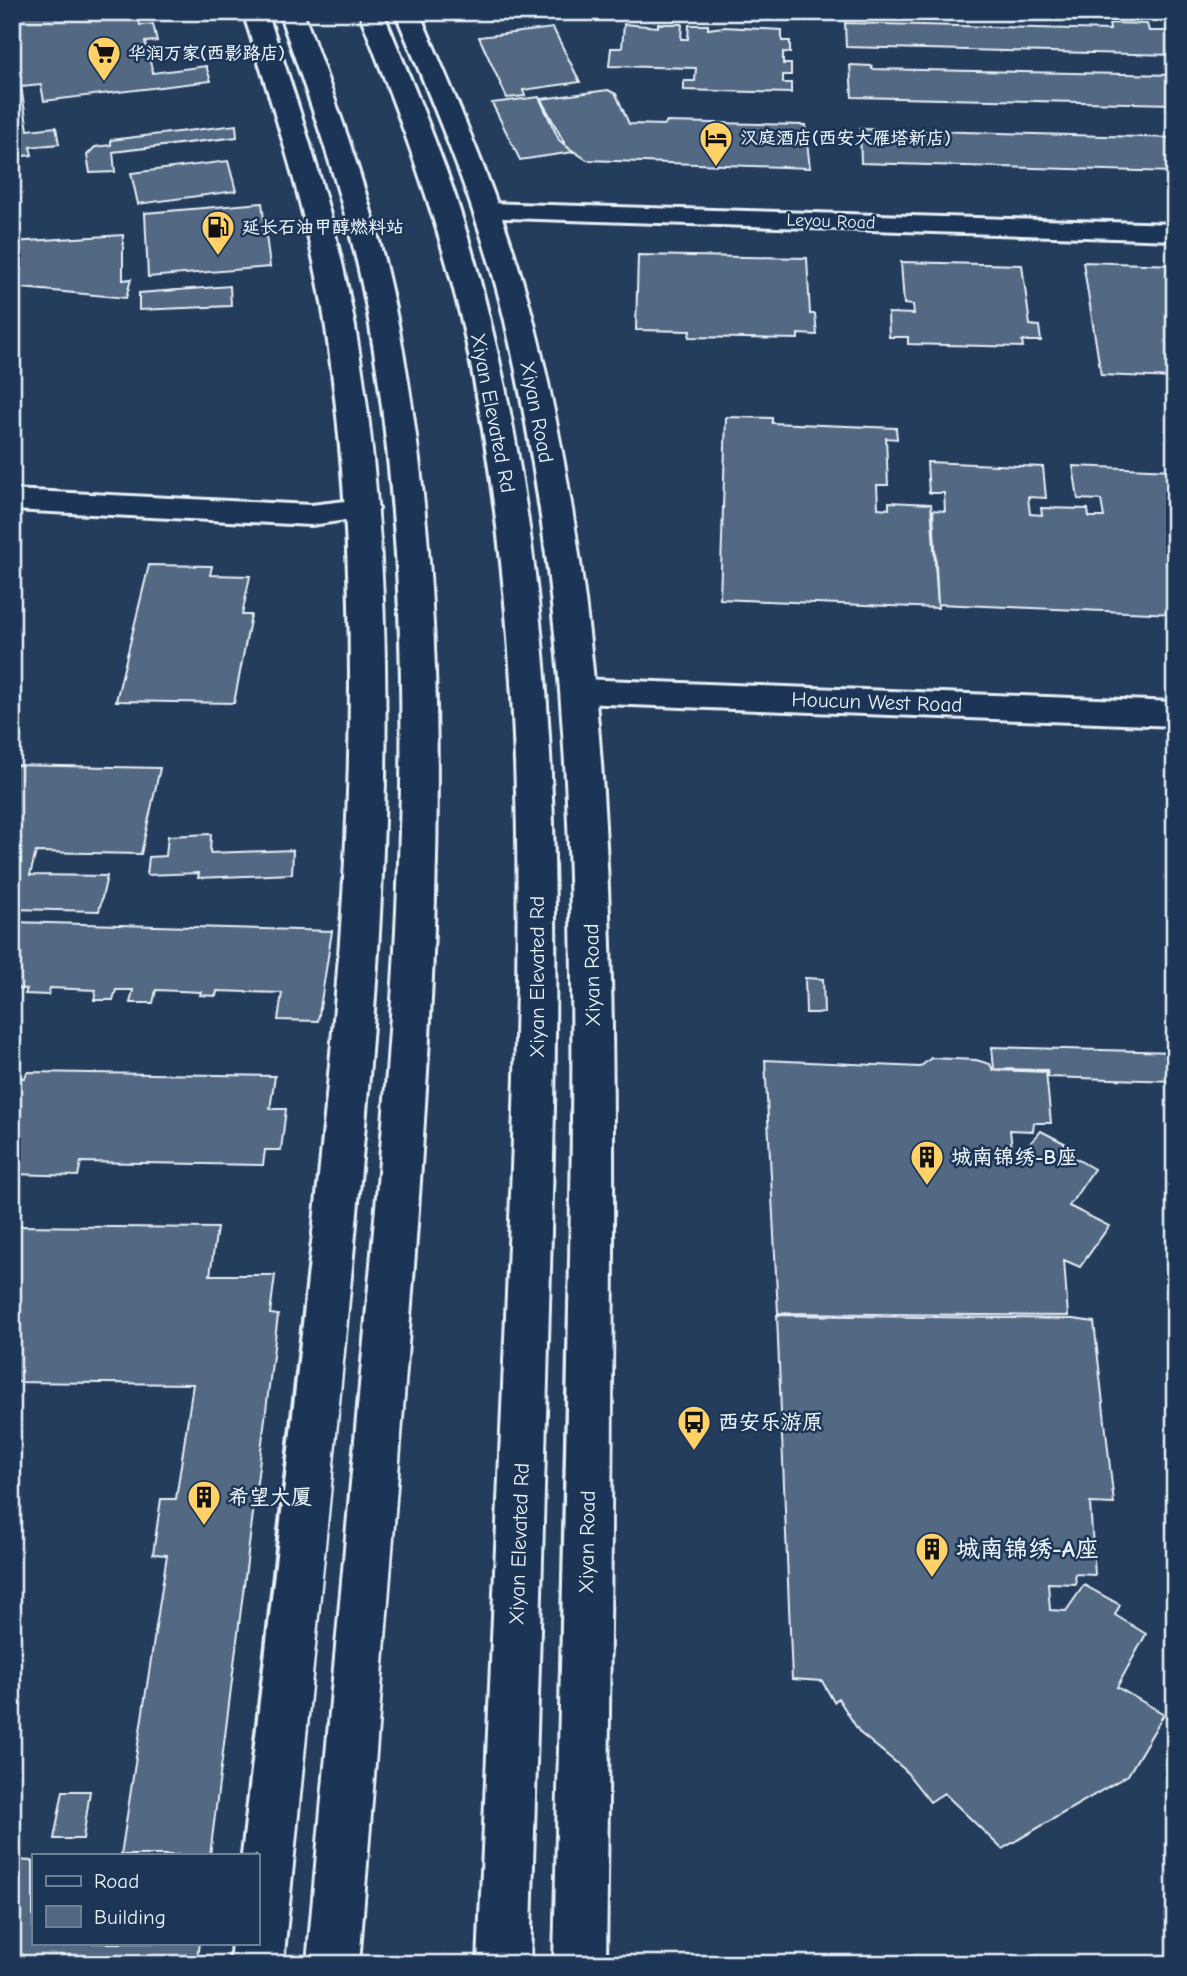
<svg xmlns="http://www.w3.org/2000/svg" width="1187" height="1976" viewBox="0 0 1187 1976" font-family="'Comic Neue','LXGW WenKai TC',sans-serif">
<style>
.building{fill:#536782;stroke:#e8f1f8;stroke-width:2}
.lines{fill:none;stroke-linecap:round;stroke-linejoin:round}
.minor-casing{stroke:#e8f1f8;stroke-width:6}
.tertiary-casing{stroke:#e8f1f8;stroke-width:6}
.secondary-casing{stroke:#e8f1f8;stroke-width:6}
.trunk-casing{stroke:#e8f1f8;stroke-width:6}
.minor{fill:#1d3557;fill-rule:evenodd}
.tertiary{fill:#1d3557;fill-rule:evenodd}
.secondary{fill:#1d3557;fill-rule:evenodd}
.trunk{fill:#1d3557;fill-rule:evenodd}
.labels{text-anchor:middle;stroke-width:5;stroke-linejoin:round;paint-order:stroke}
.far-poi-label{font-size:18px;font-weight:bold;fill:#e8f1f8;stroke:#1d3557;text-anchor:start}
.far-street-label{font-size:18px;fill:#e8f1f8;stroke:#1d3557}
.street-label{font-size:21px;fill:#e8f1f8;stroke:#1d3557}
.poi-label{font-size:21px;font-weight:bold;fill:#e8f1f8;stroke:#1d3557;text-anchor:start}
.near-poi-label{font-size:24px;font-weight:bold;fill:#e8f1f8;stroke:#1d3557;text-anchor:start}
</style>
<rect width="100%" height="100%" fill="#253d5d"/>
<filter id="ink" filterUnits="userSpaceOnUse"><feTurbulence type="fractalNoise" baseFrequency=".0143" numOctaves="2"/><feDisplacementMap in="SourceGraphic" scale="14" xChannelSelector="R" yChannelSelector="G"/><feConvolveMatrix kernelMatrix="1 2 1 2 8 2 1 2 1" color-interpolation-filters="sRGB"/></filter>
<g filter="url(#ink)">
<path class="building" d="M12 12H137L140 25 153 24 157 41 145 42 153 73 206 66 211 81 44 101 41 85 21 87 28 130 56 127 59 144 30 147 32 155 12 157Z
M449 12H543L472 14Z
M845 23 1110 30 1109 23 1147 24 1149 31H1175V55L846 47Z
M624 24 658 27V24H682L681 39H688L689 25H708V29L723 27 782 30V41H790V53L783 52V64H791V75H783V83H791V93L684 90V81H695L696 68 609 66 611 48H622Z
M553 28 580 82 523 90 525 96 507 98 479 37Z
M850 65 872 66V69L1175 75V104L852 97Z
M608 90 616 94 629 124 665 125 666 122 805 125 810 168 587 160 566 146 541 99Z
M539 97 559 140 573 152 520 160 492 103Z
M236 125 237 137 113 152 115 172 90 173 87 155 95 147 111 145V140Z
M860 129 1175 138V172L861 163Z
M228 161 236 191 138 204 131 173Z
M262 203 270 267 148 277 145 213Z
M123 235V280L131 279 126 298 12 287V242Z
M638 255 807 258 810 314H815L817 335 798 334V339L689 337 690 331 636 330Z
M901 262 1022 265 1030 325 1039 326 1041 341H1022L1023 347 908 344V337H889L888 313 914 314 913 305 904 304Z
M1083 262 1175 265V378L1101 375Z
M230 286 231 306 139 310V293Z
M726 417 772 418V423L896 428 897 439 886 438 888 485H877L878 508 889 509V502L931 504 938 608 720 599Z
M927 462 1043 467 1046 498 1028 497 1030 514 1042 515 1041 508 1088 509 1089 517H1104L1101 500 1078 499 1073 466 1175 470V614L938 604 933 510 945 511 944 493H929Z
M149 565 212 566 210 575 250 576 242 615H251L234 703 116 701Z
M13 765 160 768 141 854 36 852 30 875 107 876 99 911 12 909Z
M211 834 210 853 293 850 292 874 198 878 199 873 147 875 149 857 166 856 168 836Z
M12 922 332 931 318 1021 278 1020 282 993 217 991 216 996 200 995 201 992 156 990 153 1003H130L133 990H116L113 1000H94L96 990 50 988 48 995 25 994 27 989 12 988Z
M805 978 823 979 824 1013H806Z
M992 1047 1175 1052V1081L1048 1077 1047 1070 994 1069Z
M931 1058 976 1060 990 1064 993 1070 1046 1072 1051 1123H1034L1033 1131 1010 1130 1012 1149H1025L1041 1131 1072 1147 1068 1154 1094 1169 1069 1206 1109 1226 1080 1267 1064 1260 1068 1316 778 1313 765 1060 920 1067Z
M27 1072 275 1076 270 1109H286L281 1150H265L263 1165 81 1162 78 1176 12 1174V1078H25Z
M12 1226 217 1228 210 1275H275L270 1314 278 1315 210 1855H121L167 1555 153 1554 161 1499H176L193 1384 12 1382Z
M777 1315 1073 1319 1094 1322 1114 1504 1090 1503 1095 1575 1075 1574 1076 1584 1048 1583 1050 1610 1066 1611 1084 1585 1120 1605 1115 1615 1146 1634 1117 1687 1164 1714 1128 1775 1002 1849 944 1793 930 1802 904 1769 860 1733 838 1698 834 1702 822 1681 792 1679Z
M63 1791H90L83 1839H54Z
M12 1860 33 1861V1943H199L197 1957 190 1956 189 1964H12Z"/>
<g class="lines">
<defs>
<path id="minor" d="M12 490 311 505 363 499 374 502 379 509 374 516 311 525 12 510Z"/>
<path id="tertiary" d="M486 203 1175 224V240L476 217 473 211 476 205Z
M579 679 1175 702V726L579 703 567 699 562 691 567 683Z"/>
<path id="secondary" d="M243 12H267C302 116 336 219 355 327 407 630 383 940 354 1245 332 1484 307 1724 283 1964H230L232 1943H257V1855H242C266 1651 290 1447 312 1242 345 938 371 632 326 328 310 220 276 116 243 12Z
M395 12H419C462 113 506 213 533 319 610 623 614 937 613 1248 612 1487 609 1725 606 1964H554C559 1729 566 1494 570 1259 576 944 576 629 505 321 480 214 437 113 395 12Z"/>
<path id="trunk" d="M279 12H303C341 115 378 217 398 324 457 631 437 944 415 1253 397 1490 378 1727 359 1964H307C328 1730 350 1497 371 1264 399 951 423 637 370 326 352 218 315 115 279 12Z
M359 12H383C403 61 424 110 442 160 461 208 478 271 490 321 566 630 559 954 550 1269 544 1501 537 1732 530 1964H478C488 1733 498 1501 508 1270 521 955 532 633 462 322 437 216 399 114 359 12Z"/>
</defs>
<use href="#minor" class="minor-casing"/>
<use href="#tertiary" class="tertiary-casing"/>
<use href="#secondary" class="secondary-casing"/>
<use href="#trunk" class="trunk-casing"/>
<use href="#minor" class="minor"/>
<use href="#tertiary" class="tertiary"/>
<use href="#secondary" class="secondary"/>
<use href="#trunk" class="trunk"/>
</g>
</g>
<defs>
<symbol id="supermarket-pin" viewBox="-11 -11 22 30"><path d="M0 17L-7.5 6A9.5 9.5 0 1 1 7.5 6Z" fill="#ffd166" stroke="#1d3557"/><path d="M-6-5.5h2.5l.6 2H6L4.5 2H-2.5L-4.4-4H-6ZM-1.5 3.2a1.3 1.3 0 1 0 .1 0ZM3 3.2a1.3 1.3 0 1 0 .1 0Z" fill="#111"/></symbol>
<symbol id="hotel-pin" viewBox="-11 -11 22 30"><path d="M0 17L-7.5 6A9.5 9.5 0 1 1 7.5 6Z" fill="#ffd166" stroke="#1d3557"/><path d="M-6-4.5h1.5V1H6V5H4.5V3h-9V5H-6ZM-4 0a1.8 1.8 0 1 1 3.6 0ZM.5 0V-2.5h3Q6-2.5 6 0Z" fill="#111"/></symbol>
<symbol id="fuel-pin" viewBox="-11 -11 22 30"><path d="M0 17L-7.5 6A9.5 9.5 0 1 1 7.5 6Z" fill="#ffd166" stroke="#1d3557"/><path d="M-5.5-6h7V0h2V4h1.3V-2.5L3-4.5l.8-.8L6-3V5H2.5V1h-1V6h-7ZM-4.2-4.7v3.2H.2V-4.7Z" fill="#111"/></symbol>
<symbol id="building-pin" viewBox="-11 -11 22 30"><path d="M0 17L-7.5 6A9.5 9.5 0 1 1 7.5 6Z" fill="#ffd166" stroke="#1d3557"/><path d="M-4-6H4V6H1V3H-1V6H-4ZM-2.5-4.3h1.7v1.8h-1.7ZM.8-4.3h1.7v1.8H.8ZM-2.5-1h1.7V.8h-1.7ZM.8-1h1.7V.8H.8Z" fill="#111"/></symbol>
<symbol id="bus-pin" viewBox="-11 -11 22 30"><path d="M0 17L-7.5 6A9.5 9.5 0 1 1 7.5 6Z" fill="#ffd166" stroke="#1d3557"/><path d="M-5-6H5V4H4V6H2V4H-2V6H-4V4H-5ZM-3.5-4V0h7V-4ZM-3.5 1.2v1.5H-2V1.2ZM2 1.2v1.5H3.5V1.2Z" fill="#111"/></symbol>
</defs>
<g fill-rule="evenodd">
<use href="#supermarket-pin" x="85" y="34" width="38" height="52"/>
<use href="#hotel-pin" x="697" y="119" width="38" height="52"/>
<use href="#fuel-pin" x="199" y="208" width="38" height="52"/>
<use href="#building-pin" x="908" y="1138" width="38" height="52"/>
<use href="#bus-pin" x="675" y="1403" width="38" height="52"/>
<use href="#building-pin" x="185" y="1478" width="38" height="52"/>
<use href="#building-pin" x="913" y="1530" width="38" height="52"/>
</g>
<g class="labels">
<g class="far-poi-label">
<text x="128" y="59">华润万家(西影路店)</text>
<text x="740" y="144">汉庭酒店(西安大雁塔新店)</text>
<text x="242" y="233">延长石油甲醇燃料站</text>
</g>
<g class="far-street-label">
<text transform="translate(831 221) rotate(2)" y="6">Leyou Road</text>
</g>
<g class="street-label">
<text transform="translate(537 412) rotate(79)" y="7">Xiyan Road</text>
<text transform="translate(493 413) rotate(79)" y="7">Xiyan Elevated Rd</text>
<text transform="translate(877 702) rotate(2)" y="7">Houcun West Road</text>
<text transform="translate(592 975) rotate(-91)" y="7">Xiyan Road</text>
<text transform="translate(537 977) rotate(-90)" y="7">Xiyan Elevated Rd</text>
<text transform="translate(587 1542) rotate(-89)" y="7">Xiyan Road</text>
<text transform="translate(519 1544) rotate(-88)" y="7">Xiyan Elevated Rd</text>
</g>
<g class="poi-label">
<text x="951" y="1164">城南锦绣-B座</text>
<text x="718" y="1429">西安乐游原</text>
<text x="228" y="1504">希望大厦</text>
</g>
<g class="near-poi-label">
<text x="956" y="1557">城南锦绣-A座</text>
</g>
</g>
<rect width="1187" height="1976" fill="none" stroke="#1d3557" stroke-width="42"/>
<rect x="21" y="21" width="1145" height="1934" fill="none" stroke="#e8f1f8" stroke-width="2.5" filter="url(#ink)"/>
<rect x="32" y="1854" width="228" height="91" fill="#1d3557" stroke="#6e8097" stroke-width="2"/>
<rect x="46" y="1876" width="35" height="10" fill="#1d3557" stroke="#6e8097" stroke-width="2"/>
<text x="94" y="1888" font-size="21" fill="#e8f1f8">Road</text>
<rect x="46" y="1906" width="35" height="21" fill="#536782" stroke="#6e8097" stroke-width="2"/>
<text x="94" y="1924" font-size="21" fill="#e8f1f8">Building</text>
</svg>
